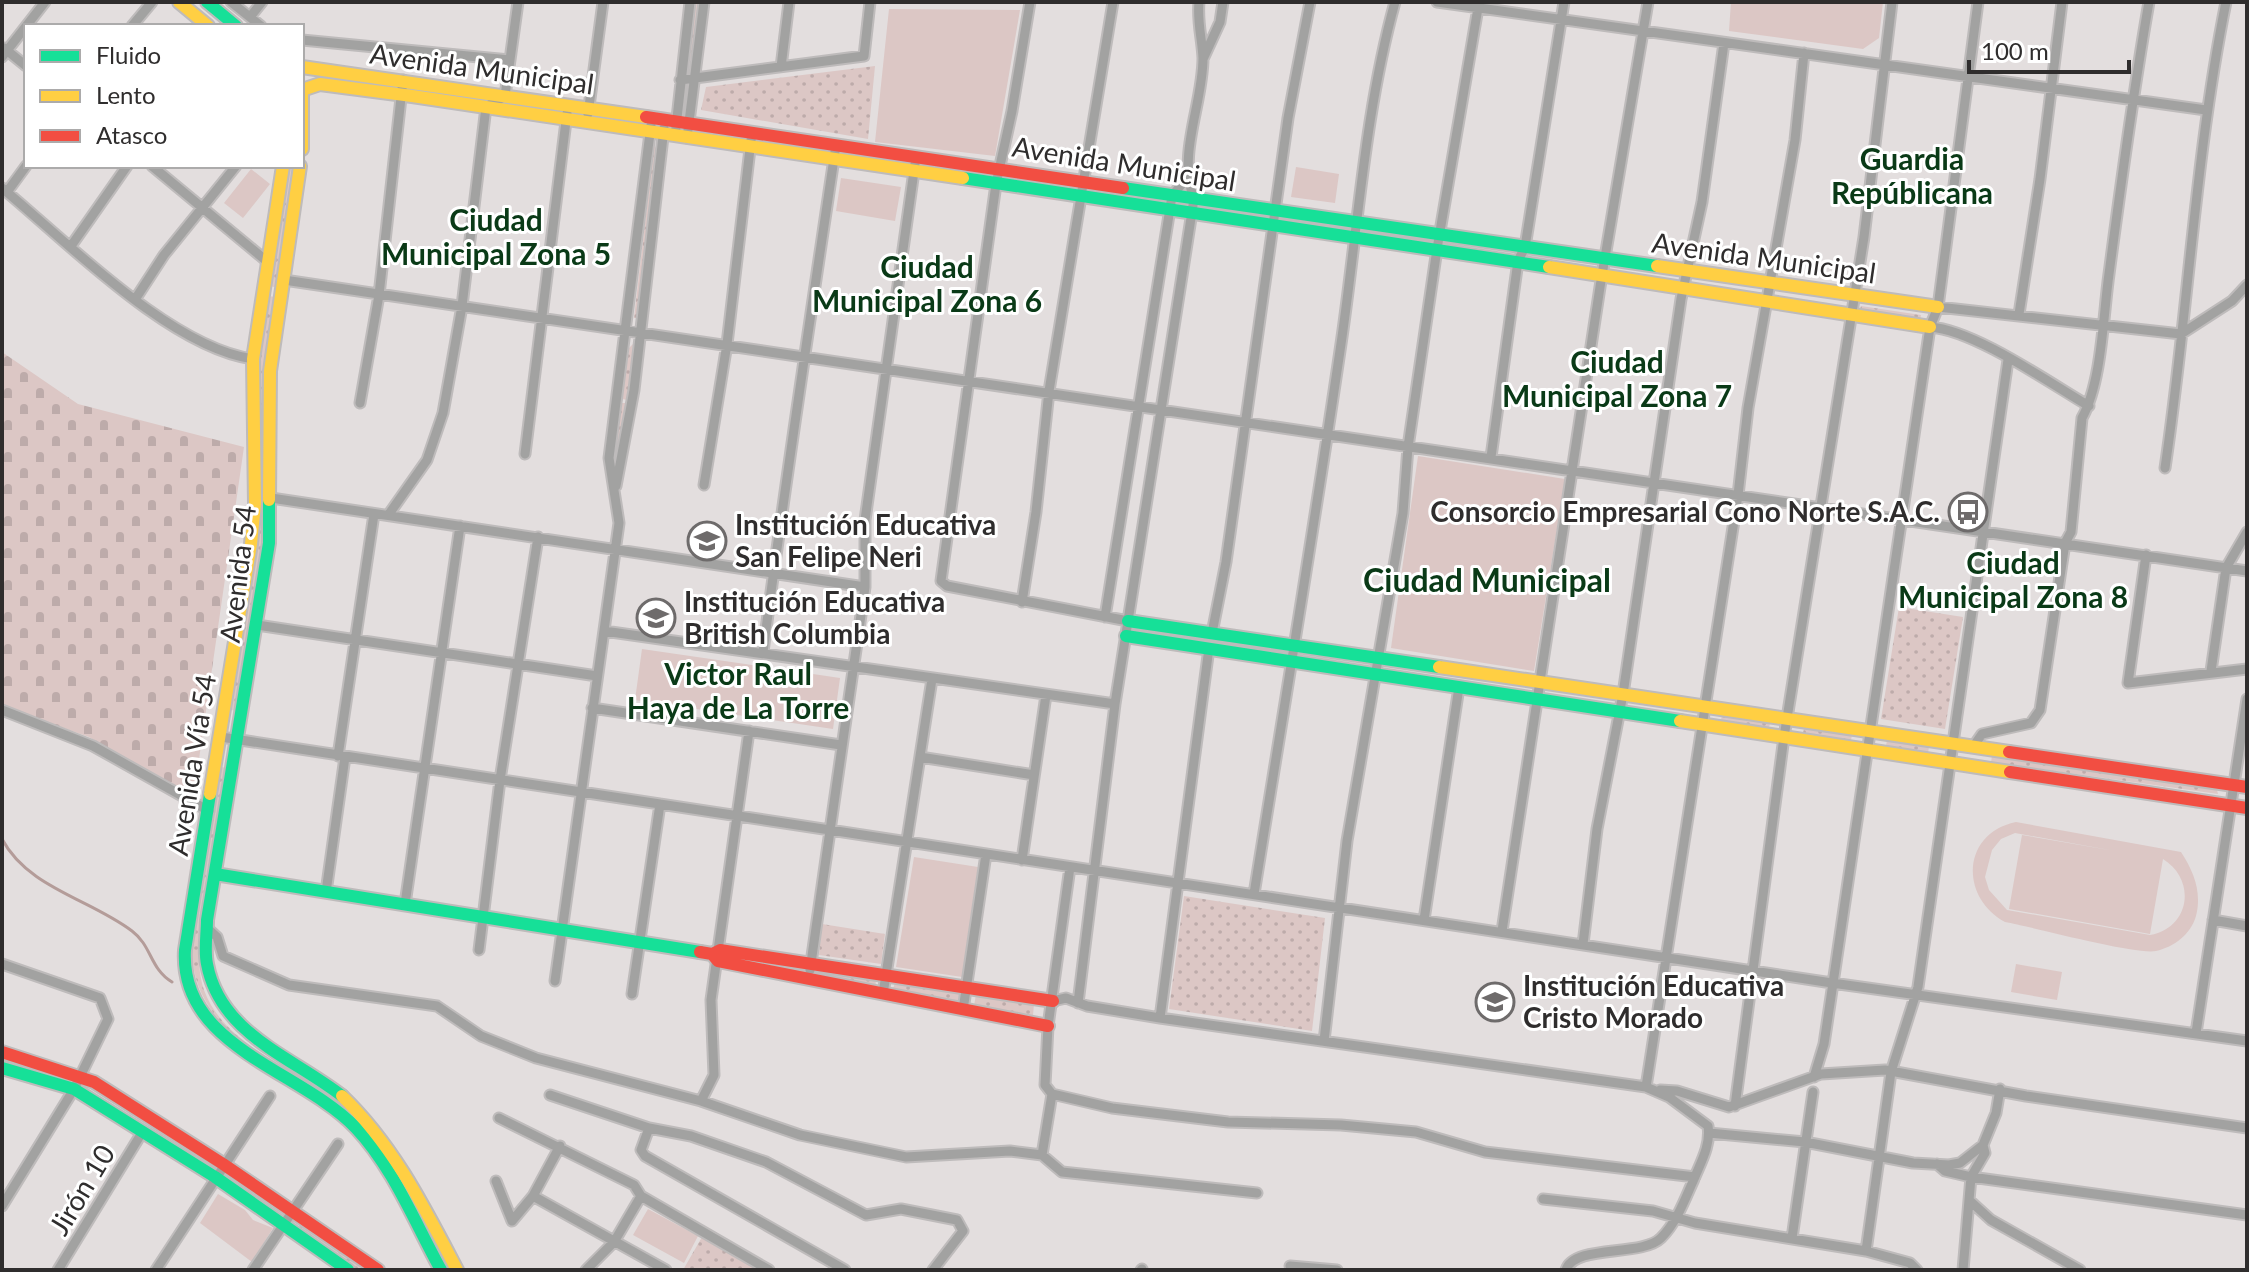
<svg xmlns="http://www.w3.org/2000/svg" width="2249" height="1272" viewBox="0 0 2249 1272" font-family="Lato,sans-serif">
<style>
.grass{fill:url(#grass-dots)}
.cemetery{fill:url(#cemetery-stones)}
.park{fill:#dcc7c5;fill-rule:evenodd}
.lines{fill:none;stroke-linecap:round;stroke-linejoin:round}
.stream{stroke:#b49c99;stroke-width:3}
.street-casing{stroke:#bebbbb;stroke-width:13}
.fast-casing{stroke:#bebbbb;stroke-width:16}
.slow-casing{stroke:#bebbbb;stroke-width:16}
.jam-casing{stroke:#bebbbb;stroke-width:16}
.street{stroke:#a2a2a1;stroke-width:9}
.fast{stroke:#16e098;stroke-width:12}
.slow{stroke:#ffcf43;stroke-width:12}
.jam{stroke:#f24e42;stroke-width:12}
.labels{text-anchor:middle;stroke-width:6;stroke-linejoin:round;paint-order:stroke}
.street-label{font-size:28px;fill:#2f2d2d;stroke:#fff}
.poi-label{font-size:28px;font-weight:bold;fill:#2f2d2d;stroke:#fff;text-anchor:start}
.neighbourhood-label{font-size:30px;font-weight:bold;fill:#0a3a17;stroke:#fff}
.quarter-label{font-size:32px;font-weight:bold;fill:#0a3a17;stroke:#fff}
</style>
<defs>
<pattern id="grass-dots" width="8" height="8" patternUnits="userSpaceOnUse" patternTransform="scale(2)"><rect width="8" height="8" fill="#dcc7c5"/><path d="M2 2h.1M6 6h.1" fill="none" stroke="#bdabaa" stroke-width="1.8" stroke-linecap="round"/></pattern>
<pattern id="cemetery-stones" width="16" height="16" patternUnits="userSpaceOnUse" patternTransform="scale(2)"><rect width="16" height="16" fill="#dcc7c5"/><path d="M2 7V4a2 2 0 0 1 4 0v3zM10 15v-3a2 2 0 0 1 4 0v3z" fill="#bdabaa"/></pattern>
</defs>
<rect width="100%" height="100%" fill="#e3dede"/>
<path class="grass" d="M696 2H700L690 63 687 60Z
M875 66 868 139 701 110 706 87Z
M654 146 658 150 638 318H634Z
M289 166H295L278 288 270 286Z
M268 296 276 297 264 544 238 711 231 710 257 544 261 476 257 381Z
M1861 306 1921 315 1920 320 1860 309Z
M633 344 628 400 622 399 629 348Z
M622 403H628L614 461 612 459Z
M1899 607 1963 617 1945 729 1881 719Z
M1722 715 1770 723 1769 728 1721 720Z
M1804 728 1852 735 1851 740 1803 733Z
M1887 740 1929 747 1928 753 1886 746Z
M1992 756 2217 790 2218 794 1991 762Z
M221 767 228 768C218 824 186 938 204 990 226 1052 315 1074 359 1120 399 1162 423 1221 451 1270 432 1257 390 1162 370 1135 310 1058 183 1053 192 933Z
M1184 896 1325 918 1312 1031 1169 1009Z
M822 924 885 934 881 964 819 955Z
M818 970 875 978 876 985 816 975Z
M895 982 960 990 958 1003 893 990Z
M976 994 1034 1003 1033 1016 974 1006Z
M302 1223 362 1265 358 1270 299 1227Z
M702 1237 760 1270H683Z"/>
<path class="cemetery" d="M2 352 78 404 244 447 193 801 89 737 2 706Z"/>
<path class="park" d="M1731 2H1883L1879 38 1863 49 1729 31Z
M889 9 1020 10 995 156 875 142Z
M1296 167 1339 174 1335 203 1291 197Z
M251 169 270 184 243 218 224 203Z
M841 178 901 187 895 221 836 211Z
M1418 456 1565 479 1534 671 1391 648Z
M642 649 840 678 833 729 635 700Z
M2016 822 2181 852C2194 872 2202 892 2196 916 2191 934 2174 947 2156 951 2136 955 2033 927 2005 922 1959 897 1962 833 2016 822ZM2015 833 2115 851 2022 835 2009 909 2150 934 2163 859C2197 880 2190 928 2150 935L2007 910 1989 890 1985 877 1992 850 2001 839Z
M914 857 978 867 962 977 896 967Z
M2016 964 2062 972 2057 1000 2011 992Z
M218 1194 245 1210 253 1220 273 1228 252 1262 200 1223Z
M648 1209 698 1236 684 1263 633 1235Z"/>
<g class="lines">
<path class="stream" d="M2 839C28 888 90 899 132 931 152 946 150 969 172 982"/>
<defs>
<path id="street" d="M231 2 261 26
M1030 2 1012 111 996 184 941 581 947 586 1128 621
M1437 2 2206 110
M250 17 262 2
M132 26 152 2
M302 40 510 60
M4 48 26 66
M2 57 45 2
M1203 59 1220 22 1223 2
M781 67 789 2
M680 80 864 56 870 2
M588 114 603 2
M675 136 690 2
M687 138 704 2
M152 166 269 263
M2 188C66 241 171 348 253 359
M7 192 26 166
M71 246 127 166
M284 280 2247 571
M136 298 164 255 236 166
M1938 307 2181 334 2232 301 2247 285
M2019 314 2040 179 2062 2
M1930 327C1974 330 2048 382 2089 406
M360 403 379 295 403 80
M525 454 567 113
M1491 457 1518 261 1525 247 1564 2
M2165 468C2188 313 2195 156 2226 2
M704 485 727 344 752 132
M616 486 634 390 664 128
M271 498 865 587
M389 514 427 460 443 413 462 306 486 107 505 96 518 2
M2146 555 2128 683 2247 669
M1022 602 1036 512 1049 391 1113 2
M1105 617 1172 196 1186 179
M257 625 597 676
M604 631 1115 704
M1212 633 1226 562 1288 118 1310 2
M763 652C785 483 811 314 836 145
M2211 671 2226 568 2247 532
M592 708 841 745
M2 710 93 746 209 811
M221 737 1832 983 2247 1041
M1973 747 1982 734 2031 723 2040 710 2065 543 2071 532 2082 418C2102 382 2103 316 2109 274 2121 183 2133 93 2149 2
M338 756 374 514
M920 757 1034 775
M1022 860 1046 695
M326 892 345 757
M1254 894C1284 708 1315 523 1342 337 1358 226 1365 111 1395 2
M405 904 460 526
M1424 920 1459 687
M2213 920 2247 926
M206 927 217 937 223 956 289 985 437 1006 481 1036 536 1058 701 1101 800 1135 906 1157 1010 1151 1042 1155 1062 1172 1257 1193
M1502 931 1600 287 1648 2
M1583 944 1597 829 1623 694 1681 299 1702 202 1724 43
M479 950 500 780 538 537
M2 964 100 998 108 1019 74 1089 2 1206
M810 970 865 587V520L915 164
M555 981 619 523 609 458 651 125
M632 994 660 804
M883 994 932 679
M1053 1001 1066 998 1087 1006 1160 1018 1646 1087 1669 1097 1708 1126C1711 1145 1701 1162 1694 1179 1685 1199 1677 1222 1661 1238 1642 1257 1574 1244 1566 1270
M1078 1003 1115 704 1194 199C1177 154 1203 104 1203 58 1202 38 1197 22 1199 2
M963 1010 986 854
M1160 1018 1209 648
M2196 1033 2247 699
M1324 1041 1347 841 1403 513 1408 447 1437 249 1479 2
M1814 1077 1824 1044 1930 327 1938 307 1978 2
M1646 1087 1738 495 1748 408 1795 140 1804 53
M1660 1090 1677 1091 1729 1107 1821 1074 1885 1070 2026 1096 2247 1128
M1052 1094 1112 1108 1228 1122 1341 1125 1416 1132 1485 1152 1695 1177
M550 1095 649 1128 691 1136 766 1162 866 1215 901 1209 957 1220 963 1231 933 1270
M701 1101 714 1075 711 1000 749 731
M1735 1106 1784 737 1864 237 1892 2
M499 1118 634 1185 641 1196 769 1270
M649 1128 641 1150 645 1156 845 1270
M1709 1133 1805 1142 1913 1163 1949 1165 1960 1163 1983 1145
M1042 1155 1052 1094 1045 1085 1048 1026 1070 867
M1937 1164 1945 1171 1971 1177 2247 1215
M496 1181 512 1221 533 1196 560 1146
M533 1196 666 1270
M1543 1199 1653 1211 1695 1223 1866 1251 1910 1263 1917 1270
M1969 1200 1991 1220 2080 1270
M1792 1238 1813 1092
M1866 1251 1891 1072 1918 987 2008 360
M1290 1266 1337 1270
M58 1270 143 1131
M156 1270 270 1096
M253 1270 338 1144
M586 1270 614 1242 641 1196
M1141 1270 1142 1269
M1963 1270 1971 1177 1985 1153 1983 1145 1996 1113 2000 1089"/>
<path id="fast" d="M207 2 236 26
M963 178 1549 267
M1123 188 1657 266
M269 500V543L207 920C207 934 204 950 207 964 220 1034 292 1057 342 1096
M1128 621 1439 667
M1126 636 1680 721
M210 794 185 950C179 1047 301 1070 356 1128 393 1167 415 1223 441 1270
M215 874 700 952
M2 1068 74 1089 215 1177 348 1270"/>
<path id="slow" d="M179 2 208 26
M302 67 646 117
M302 90 320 84 412 96 963 178
M302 91V149
M1657 266 1938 307
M1549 267 1930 327
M269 500 270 371 300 166
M1439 667 2009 752
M1680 721 2010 772
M210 794 251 544 255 504 253 359 283 166
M342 1096C393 1145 424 1207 457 1270"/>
<path id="jam" d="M646 117 1123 188
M2009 752 2247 787
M2010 772 2247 808
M700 952 712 954 718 961 1048 1026
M712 954 720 950 1053 1001
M2 1052 94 1082 223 1164 378 1270"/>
</defs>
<use href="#street" class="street-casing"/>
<use href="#fast" class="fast-casing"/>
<use href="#slow" class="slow-casing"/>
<use href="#jam" class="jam-casing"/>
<use href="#street" class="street"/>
<use href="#fast" class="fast"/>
<use href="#slow" class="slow"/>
<use href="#jam" class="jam"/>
</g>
<defs>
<symbol id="bus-ring" viewBox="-11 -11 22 22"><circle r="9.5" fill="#fff" stroke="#6e6b6b" stroke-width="1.5"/><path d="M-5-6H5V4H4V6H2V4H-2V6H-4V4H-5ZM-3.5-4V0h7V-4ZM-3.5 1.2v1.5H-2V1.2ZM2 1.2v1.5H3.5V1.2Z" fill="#6e6b6b"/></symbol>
<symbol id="school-ring" viewBox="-11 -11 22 22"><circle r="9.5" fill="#fff" stroke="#6e6b6b" stroke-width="1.5"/><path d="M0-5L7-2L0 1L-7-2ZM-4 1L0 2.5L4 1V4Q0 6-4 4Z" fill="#6e6b6b"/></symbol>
</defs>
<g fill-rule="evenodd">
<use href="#bus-ring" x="1946" y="490" width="44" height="44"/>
<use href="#school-ring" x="685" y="519" width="44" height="44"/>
<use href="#school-ring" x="634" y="596" width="44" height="44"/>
<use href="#school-ring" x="1473" y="980" width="44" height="44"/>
</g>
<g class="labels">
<g class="street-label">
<text transform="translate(482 69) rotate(8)" y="10">Avenida Municipal</text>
<text transform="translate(1124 164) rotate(9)" y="10">Avenida Municipal</text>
<text transform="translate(1764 258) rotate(8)" y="10">Avenida Municipal</text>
<text transform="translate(238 574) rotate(-83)" y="10">Avenida 54</text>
<text transform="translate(192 765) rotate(-81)" y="10">Avenida Vía 54</text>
<text transform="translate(82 1190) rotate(-59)" y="10">Jirón 10</text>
</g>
<g class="poi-label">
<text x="1940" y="522" text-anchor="end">Consorcio Empresarial Cono Norte S.A.C.</text>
<text x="735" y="535">Institución Educativa<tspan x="735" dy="32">San Felipe Neri</tspan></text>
<text x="684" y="612">Institución Educativa<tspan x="684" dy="32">British Columbia</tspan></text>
<text x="1523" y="996">Institución Educativa<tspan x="1523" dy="32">Cristo Morado</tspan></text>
</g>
<g class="neighbourhood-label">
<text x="1912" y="170">Guardia<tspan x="1912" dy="34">Repúblicana</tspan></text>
<text x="496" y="231">Ciudad<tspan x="496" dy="34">Municipal Zona 5</tspan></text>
<text x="927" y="278">Ciudad<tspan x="927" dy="34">Municipal Zona 6</tspan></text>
<text x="1617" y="373">Ciudad<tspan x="1617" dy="34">Municipal Zona 7</tspan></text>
<text x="2013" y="574">Ciudad<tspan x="2013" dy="34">Municipal Zona 8</tspan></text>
<text x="738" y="685">Victor Raul<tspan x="738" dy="34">Haya de La Torre</tspan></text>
</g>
<g class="quarter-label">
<text x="1487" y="592">Ciudad Municipal</text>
</g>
</g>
<rect width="2249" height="1272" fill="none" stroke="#2f2d2d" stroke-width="8"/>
<rect x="24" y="24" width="280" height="144" fill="#ffffff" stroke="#acabab" stroke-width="2"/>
<rect x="40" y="50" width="40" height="12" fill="#16e098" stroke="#acabab" stroke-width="2"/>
<text x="96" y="64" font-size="24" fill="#2f2d2d">Fluido</text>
<rect x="40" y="90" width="40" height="12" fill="#ffcf43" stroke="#acabab" stroke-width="2"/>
<text x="96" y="104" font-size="24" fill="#2f2d2d">Lento</text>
<rect x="40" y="130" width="40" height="12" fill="#f24e42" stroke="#acabab" stroke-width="2"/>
<text x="96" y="144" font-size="24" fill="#2f2d2d">Atasco</text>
<path d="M1969 60v12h160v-12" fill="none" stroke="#2f2d2d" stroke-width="4"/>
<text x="1981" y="60" font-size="24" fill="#2f2d2d" stroke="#ffffff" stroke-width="6" paint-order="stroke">100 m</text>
</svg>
